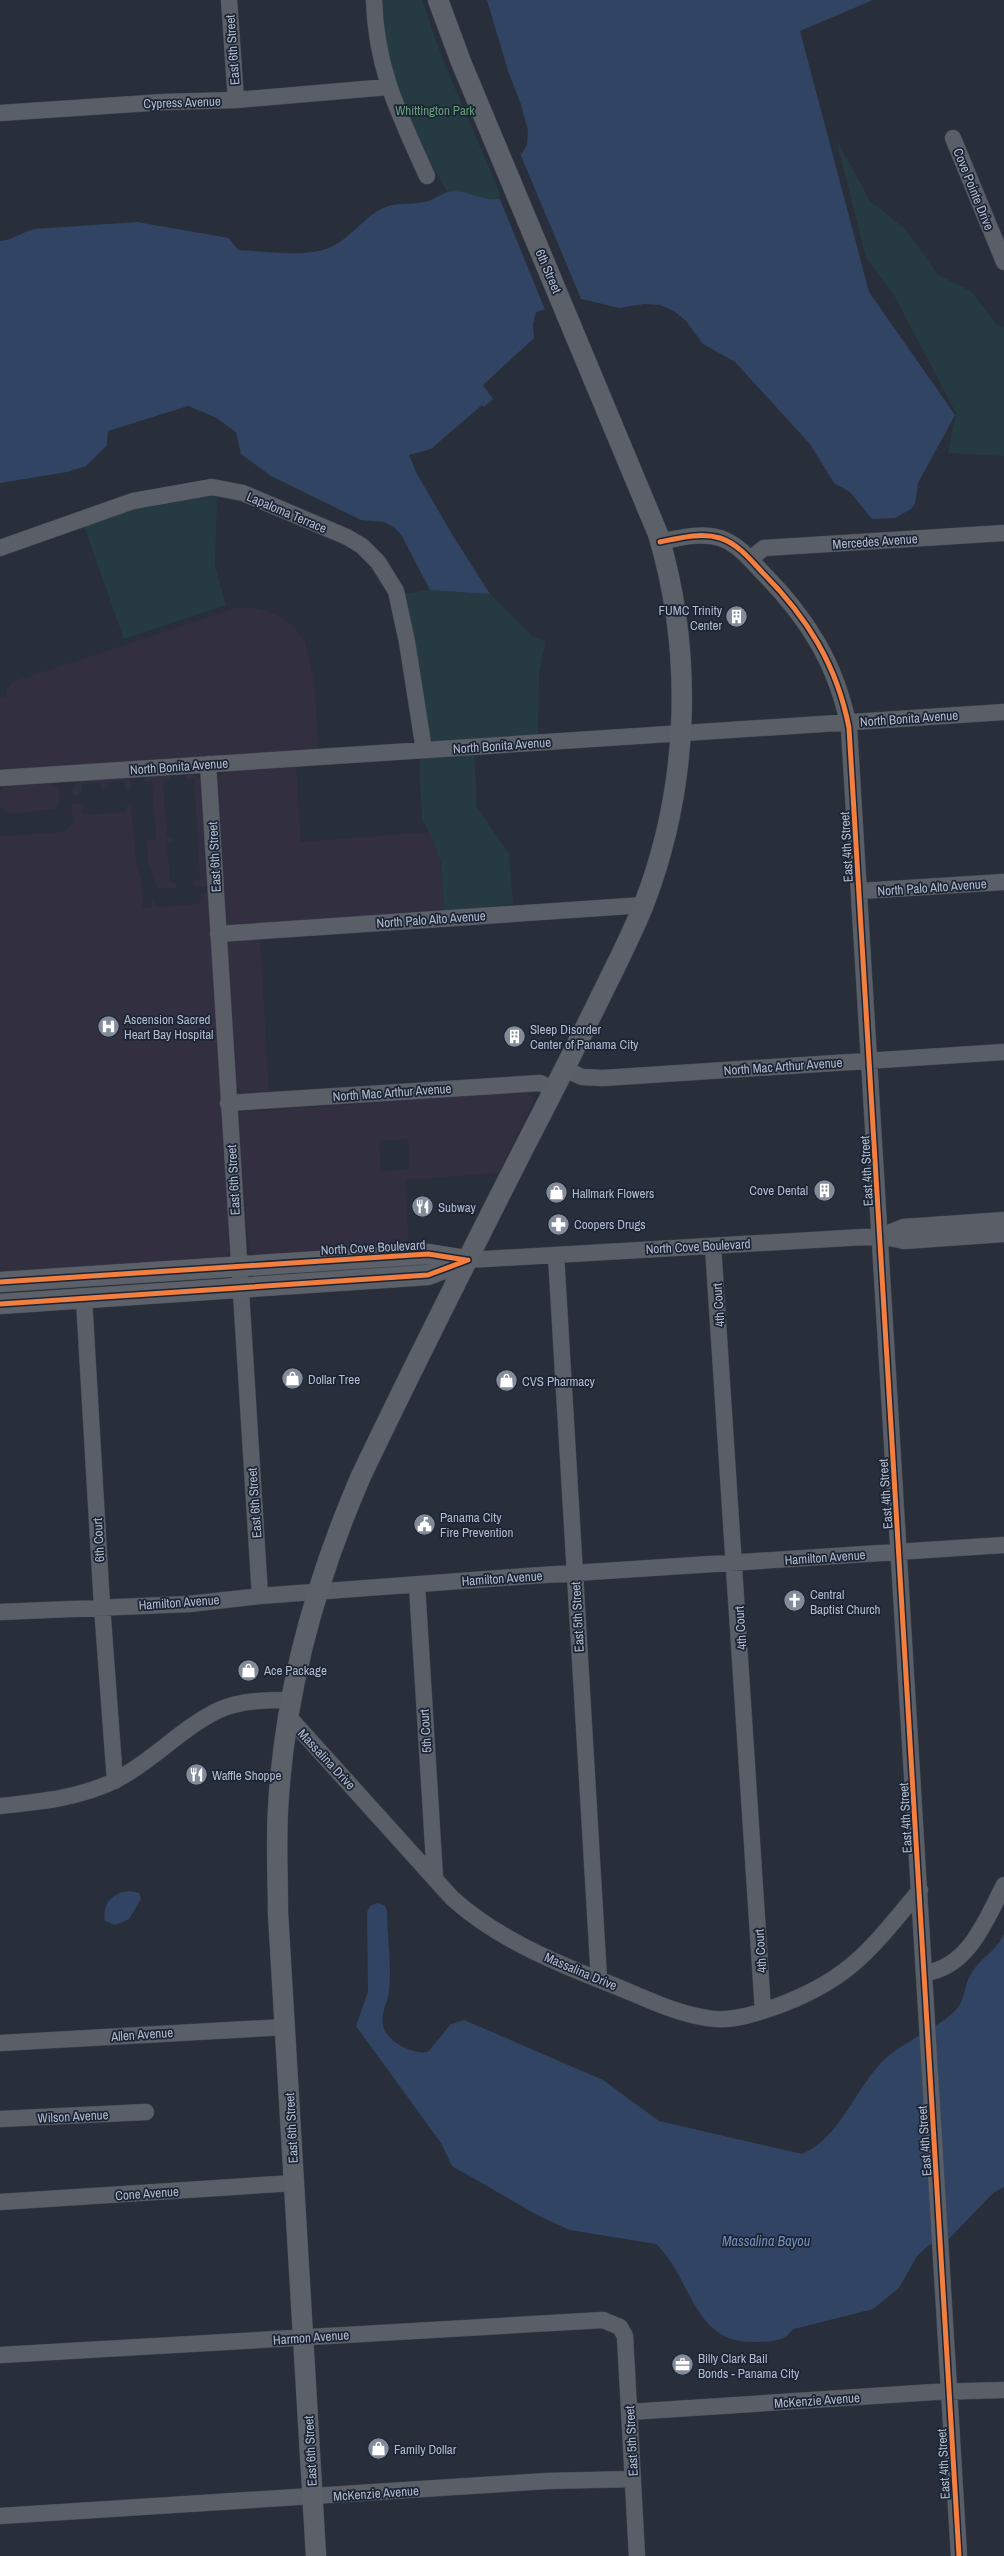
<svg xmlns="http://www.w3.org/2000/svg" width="1004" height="2556" viewBox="0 0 1004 2556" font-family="'Archivo Narrow',sans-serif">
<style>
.medical{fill:#312f40;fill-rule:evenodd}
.green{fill:#253b41}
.water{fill:#314464}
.pier{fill:#292f3a}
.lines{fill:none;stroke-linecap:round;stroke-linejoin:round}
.minor-casing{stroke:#454a52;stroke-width:17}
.major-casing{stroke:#474c56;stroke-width:21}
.minor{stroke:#5a5e67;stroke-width:16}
.major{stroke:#5c6169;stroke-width:20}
.cycleway-casing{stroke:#1b2536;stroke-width:8}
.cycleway{stroke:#f27e40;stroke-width:5}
.labels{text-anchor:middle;stroke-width:3.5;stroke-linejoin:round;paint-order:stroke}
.street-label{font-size:13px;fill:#b3bbcb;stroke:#1b2536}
.park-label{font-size:13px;fill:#679f77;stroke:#1b2536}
.poi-label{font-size:13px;fill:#b3bbcb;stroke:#1b2536;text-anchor:start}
.water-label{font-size:14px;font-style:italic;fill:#778eb6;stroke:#1b2536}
</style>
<rect width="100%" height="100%" fill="#292f3a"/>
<path class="medical" d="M239 607 259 609 274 614 291 624 305 642 315 685 318 749 0 771V696L6 697 7 690 12 682Z
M296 765 301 842 438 831 444 912 227 925 217 778 227 771Z
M186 773 170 774V780L163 781 167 837 175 840 167 843 170 882 177 883 176 888H157L148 860 147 840 156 839 152 781H145V776L130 777 131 787 129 790 125 788 124 781 107 783 108 788 101 789V783L82 784V793L75 796 73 794V788L81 780 191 773 201 780 202 783 213 967 220 1084 227 1173 230 1250 225 1257 219 1259 0 1274V836L64 832 73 821 71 802 83 805 84 815 126 812 127 805 131 804 136 862 141 879 143 908H152V899L157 907 199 904 201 894 209 893 208 886 195 887 192 885 193 881 200 880 194 779H186Z
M50 783 58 788 60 796 59 803 53 809 13 814 6 812 0 806V792L4 787Z
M260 938 269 1092 244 1094 235 1086 226 944 230 940Z
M526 1092 533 1097 532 1105 498 1173 405 1180 409 1247 255 1256 249 1250 244 1193 238 1171 237 1116 239 1112ZM408 1139 410 1169 381 1171 379 1141Z"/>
<path class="green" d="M381 0H422L444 63 502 198 489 200 464 193 448 192C409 133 387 70 381 0Z
M836 139 870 201 905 229 938 275 971 291 996 324 1004 328V456L948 453 956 413 895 297 866 257Z
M217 491 215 567 226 605 124 639 83 523 118 511Z
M430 590 490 594 533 637 544 640 545 645 539 674 538 737 441 744 430 739 402 594Z
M474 753 477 807 509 854 513 904 444 912 441 863 429 831 422 820 419 757Z"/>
<path class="water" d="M487 0H873L800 31 869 292 955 415 918 483 915 504 911 509 895 518 872 519 850 492 834 483 810 444 735 362 703 344 686 321 674 311 660 305 644 304 619 308 582 299 536 312 533 324 534 338 483 385 493 399 484 407 482 405 431 449 409 455 417 474 453 536 490 594 430 590 402 536 394 527 384 522 361 520 271 476 241 454 236 432 215 417 188 406 108 431 107 445 86 466 67 472 0 483V241C13 240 22 232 35 229L137 222 229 238 238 250C265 251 297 257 323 250 348 243 361 219 383 208 395 202 412 205 425 202 434 200 440 194 448 192 467 188 483 204 502 198L525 141 521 105 509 74Z
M129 1891 139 1893 141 1899 129 1919 115 1925 105 1921C102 1904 112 1893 129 1891Z
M378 1903 385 1906 387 1911C387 1937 392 1965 389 1991 388 2004 379 2013 384 2029 389 2043 415 2055 428 2052L451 2024 464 2020 603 2080 659 2121 802 2154C838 2139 854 2093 879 2065 900 2042 933 2032 956 2010 965 2001 964 1985 971 1974 979 1959 996 1952 1004 1934V2187L993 2193 947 2241 935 2242 928 2246 917 2256 899 2288 873 2309 794 2329C790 2331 789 2335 785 2337 776 2342 765 2342 755 2342 692 2344 692 2277 656 2244L570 2230 539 2216 452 2166 441 2143 356 2026 368 1992 367 1912 370 1906Z"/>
<path class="pier" d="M509 74 521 105 528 130 527 145 521 155 519 151 582 301 546 312 499 197 523 141 519 105 507 75Z"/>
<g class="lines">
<defs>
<path id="minor" d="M229 0 236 100
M374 0C376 69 399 114 427 176
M0 113 164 102 236 100 388 87
M953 138 1004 262
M660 542C679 538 701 532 720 538 738 544 750 559 762 572 807 617 837 665 849 728L959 2556
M0 548 133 501 212 487 243 493 347 537 362 546 378 562 396 591 407 642 424 750
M750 559 764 548 1004 533
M208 764 260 1596
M0 778 1004 712
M860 891 1004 882
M218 934 644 905
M564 1069 582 1077 603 1078 1004 1052
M228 1103 540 1083 554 1089
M881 1236 904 1227 1004 1220
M713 1246 763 2011
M556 1255 599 1979
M468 1260 881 1236 904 1241 1004 1234
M84 1299 102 1606 115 1781
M417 1585 435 1878
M0 1612 189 1604 260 1596 528 1576 1004 1545
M288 1716 452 1898C495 1937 551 1961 605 1982 637 1994 672 2013 707 2018 729 2022 751 2015 772 2008 849 1981 870 1950 920 1890
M0 1806C38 1802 81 1798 116 1780 153 1761 181 1728 219 1710 241 1700 267 1700 291 1700
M925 1973C969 1967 986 1920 1004 1885
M0 2043 285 2027
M0 2119 146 2112
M0 2202 294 2183
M0 2355 603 2320 620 2327 625 2336 637 2556
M629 2412 934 2392 1004 2390
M0 2516 547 2481 633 2479"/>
<path id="major" d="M0 1282 428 1254 466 1260
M0 1304 428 1275 468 1260
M316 2556 278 1913C278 1879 276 1844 278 1810 284 1694 315 1582 361 1476 415 1363 472 1250 529 1138 552 1094 574 1050 596 1006 612 973 630 939 644 904 689 787 694 654 658 534L461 62 438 0"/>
</defs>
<use href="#minor" class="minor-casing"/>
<use href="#major" class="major-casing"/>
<use href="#minor" class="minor"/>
<use href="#major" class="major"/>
<defs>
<path id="cycleway" d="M660 542C679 538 701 532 720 538 738 544 750 559 762 572 807 617 837 665 849 728L959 2556
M0 1282 428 1254 466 1260
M0 1304 428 1275 468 1260"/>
</defs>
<use href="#cycleway" class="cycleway-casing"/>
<use href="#cycleway" class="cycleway"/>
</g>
<defs>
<symbol id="building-disc" viewBox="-11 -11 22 22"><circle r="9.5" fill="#838a98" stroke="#1b2536"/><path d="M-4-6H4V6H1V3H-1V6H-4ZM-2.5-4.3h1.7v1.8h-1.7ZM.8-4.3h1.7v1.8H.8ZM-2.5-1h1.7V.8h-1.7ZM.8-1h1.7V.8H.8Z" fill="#fff"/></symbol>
<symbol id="hospital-disc" viewBox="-11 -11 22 22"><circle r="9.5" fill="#838a98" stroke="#1b2536"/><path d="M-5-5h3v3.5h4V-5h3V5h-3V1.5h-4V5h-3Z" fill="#fff"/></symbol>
<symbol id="shop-disc" viewBox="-11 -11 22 22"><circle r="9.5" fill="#838a98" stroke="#1b2536"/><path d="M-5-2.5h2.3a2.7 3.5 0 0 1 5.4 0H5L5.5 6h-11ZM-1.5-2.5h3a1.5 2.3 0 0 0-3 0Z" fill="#fff"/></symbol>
<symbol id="restaurant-disc" viewBox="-11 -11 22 22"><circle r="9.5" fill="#838a98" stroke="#1b2536"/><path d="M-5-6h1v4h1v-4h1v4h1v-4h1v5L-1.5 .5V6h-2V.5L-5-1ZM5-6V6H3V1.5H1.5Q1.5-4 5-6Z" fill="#fff"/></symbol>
<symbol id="pharmacy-disc" viewBox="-11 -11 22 22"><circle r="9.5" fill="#838a98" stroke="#1b2536"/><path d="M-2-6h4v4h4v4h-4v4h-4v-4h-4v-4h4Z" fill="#fff"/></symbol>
<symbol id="civic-disc" viewBox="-11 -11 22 22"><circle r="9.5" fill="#838a98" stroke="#1b2536"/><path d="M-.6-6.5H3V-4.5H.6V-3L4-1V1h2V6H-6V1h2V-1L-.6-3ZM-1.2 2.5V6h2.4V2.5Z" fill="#fff"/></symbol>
<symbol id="church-disc" viewBox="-11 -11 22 22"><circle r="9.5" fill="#838a98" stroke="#1b2536"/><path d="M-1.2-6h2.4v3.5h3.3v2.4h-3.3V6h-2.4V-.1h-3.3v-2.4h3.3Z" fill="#fff"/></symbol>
<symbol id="office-disc" viewBox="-11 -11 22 22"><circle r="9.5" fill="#838a98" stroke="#1b2536"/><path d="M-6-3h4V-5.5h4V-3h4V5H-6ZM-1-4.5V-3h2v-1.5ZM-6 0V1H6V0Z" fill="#fff"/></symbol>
</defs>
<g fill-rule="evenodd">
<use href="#building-disc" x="724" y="604" width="25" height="25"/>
<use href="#hospital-disc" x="96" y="1014" width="25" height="25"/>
<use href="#building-disc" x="502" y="1024" width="25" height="25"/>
<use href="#building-disc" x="812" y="1178" width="25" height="25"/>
<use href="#shop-disc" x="544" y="1180" width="25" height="25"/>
<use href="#restaurant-disc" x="410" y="1194" width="25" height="25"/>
<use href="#pharmacy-disc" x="546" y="1212" width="25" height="25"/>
<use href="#shop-disc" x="280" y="1366" width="25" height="25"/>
<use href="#shop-disc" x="494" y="1368" width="25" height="25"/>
<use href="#civic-disc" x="412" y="1512" width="25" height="25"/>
<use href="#church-disc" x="782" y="1588" width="25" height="25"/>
<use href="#shop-disc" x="236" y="1658" width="25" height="25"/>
<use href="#restaurant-disc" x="184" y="1762" width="25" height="25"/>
<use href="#office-disc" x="670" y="2352" width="25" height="25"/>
<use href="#shop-disc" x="366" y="2436" width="25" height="25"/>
</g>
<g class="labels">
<g class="street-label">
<text transform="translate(232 50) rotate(-94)" y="5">East 6th Street</text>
<text transform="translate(182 102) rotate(-2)" y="5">Cypress Avenue</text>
<text transform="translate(974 189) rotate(68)" y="5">Cove Pointe Drive</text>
<text transform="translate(549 271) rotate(67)" y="5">6th Street</text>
<text transform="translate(287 512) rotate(23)" y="5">Lapaloma Terrace</text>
<text transform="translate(875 541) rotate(-4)" y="5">Mercedes Avenue</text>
<text transform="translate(909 718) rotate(-4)" y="5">North Bonita Avenue</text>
<text transform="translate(502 745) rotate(-4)" y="5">North Bonita Avenue</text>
<text transform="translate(179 766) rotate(-4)" y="5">North Bonita Avenue</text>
<text transform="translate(846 847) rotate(-93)" y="5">East 4th Street</text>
<text transform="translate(214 857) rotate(-93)" y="5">East 6th Street</text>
<text transform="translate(932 887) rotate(-4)" y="5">North Palo Alto Avenue</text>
<text transform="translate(431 919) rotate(-4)" y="5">North Palo Alto Avenue</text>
<text transform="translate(783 1066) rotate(-4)" y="5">North Mac Arthur Avenue</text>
<text transform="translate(392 1092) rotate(-4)" y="5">North Mac Arthur Avenue</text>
<text transform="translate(866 1171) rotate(-93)" y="5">East 4th Street</text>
<text transform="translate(233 1180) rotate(-93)" y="5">East 6th Street</text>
<text transform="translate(698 1246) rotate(-3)" y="5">North Cove Boulevard</text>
<text transform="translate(373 1247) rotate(-3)" y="5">North Cove Boulevard</text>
<text transform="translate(718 1305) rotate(-94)" y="5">4th Court</text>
<text transform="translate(885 1494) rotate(-94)" y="5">East 4th Street</text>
<text transform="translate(254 1503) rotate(-94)" y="5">East 6th Street</text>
<text transform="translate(98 1540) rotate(-93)" y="5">6th Court</text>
<text transform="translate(825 1557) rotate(-4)" y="5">Hamilton Avenue</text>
<text transform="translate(502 1578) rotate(-4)" y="5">Hamilton Avenue</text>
<text transform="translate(179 1602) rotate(-4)" y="5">Hamilton Avenue</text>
<text transform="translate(577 1617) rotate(-93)" y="5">East 5th Street</text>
<text transform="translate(740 1628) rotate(-94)" y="5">4th Court</text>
<text transform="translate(425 1731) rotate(-94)" y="5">5th Court</text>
<text transform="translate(327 1759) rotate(47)" y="5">Massalina Drive</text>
<text transform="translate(905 1818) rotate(-93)" y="5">East 4th Street</text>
<text transform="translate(760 1951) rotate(-94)" y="5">4th Court</text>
<text transform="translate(581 1971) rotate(23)" y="5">Massalina Drive</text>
<text transform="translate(142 2034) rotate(-4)" y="5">Allen Avenue</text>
<text transform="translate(73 2116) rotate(-3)" y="5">Wilson Avenue</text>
<text transform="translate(291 2128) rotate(-93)" y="5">East 6th Street</text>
<text transform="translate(924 2141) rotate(-94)" y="5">East 4th Street</text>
<text transform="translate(147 2193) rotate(-4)" y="5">Cone Avenue</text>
<text transform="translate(311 2337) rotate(-4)" y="5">Harmon Avenue</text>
<text transform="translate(817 2400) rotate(-4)" y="5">McKenzie Avenue</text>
<text transform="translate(631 2441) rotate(-93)" y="5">East 5th Street</text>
<text transform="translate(310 2451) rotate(-93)" y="5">East 6th Street</text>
<text transform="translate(943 2464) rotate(-93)" y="5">East 4th Street</text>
<text transform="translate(376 2493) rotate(-4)" y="5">McKenzie Avenue</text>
</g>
<g class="park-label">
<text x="435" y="115">Whittington Park</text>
</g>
<g class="poi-label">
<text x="722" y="615" text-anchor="end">FUMC Trinity<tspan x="722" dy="15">Center</tspan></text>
<text x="124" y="1024">Ascension Sacred<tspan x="124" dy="15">Heart Bay Hospital</tspan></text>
<text x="530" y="1034">Sleep Disorder<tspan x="530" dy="15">Center of Panama City</tspan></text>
<text x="808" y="1195" text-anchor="end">Cove Dental</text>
<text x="572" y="1198">Hallmark Flowers</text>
<text x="438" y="1212">Subway</text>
<text x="574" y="1229">Coopers Drugs</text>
<text x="308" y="1384">Dollar Tree</text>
<text x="522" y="1386">CVS Pharmacy</text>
<text x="440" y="1522">Panama City<tspan x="440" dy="15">Fire Prevention</tspan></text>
<text x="810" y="1599">Central<tspan x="810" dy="15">Baptist Church</tspan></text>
<text x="264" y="1675">Ace Package</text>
<text x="212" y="1780">Waffle Shoppe</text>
<text x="698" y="2363">Billy Clark Bail<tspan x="698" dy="15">Bonds - Panama City</tspan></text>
<text x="394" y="2454">Family Dollar</text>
</g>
<g class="water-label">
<text x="766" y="2246">Massalina Bayou</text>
</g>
</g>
</svg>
